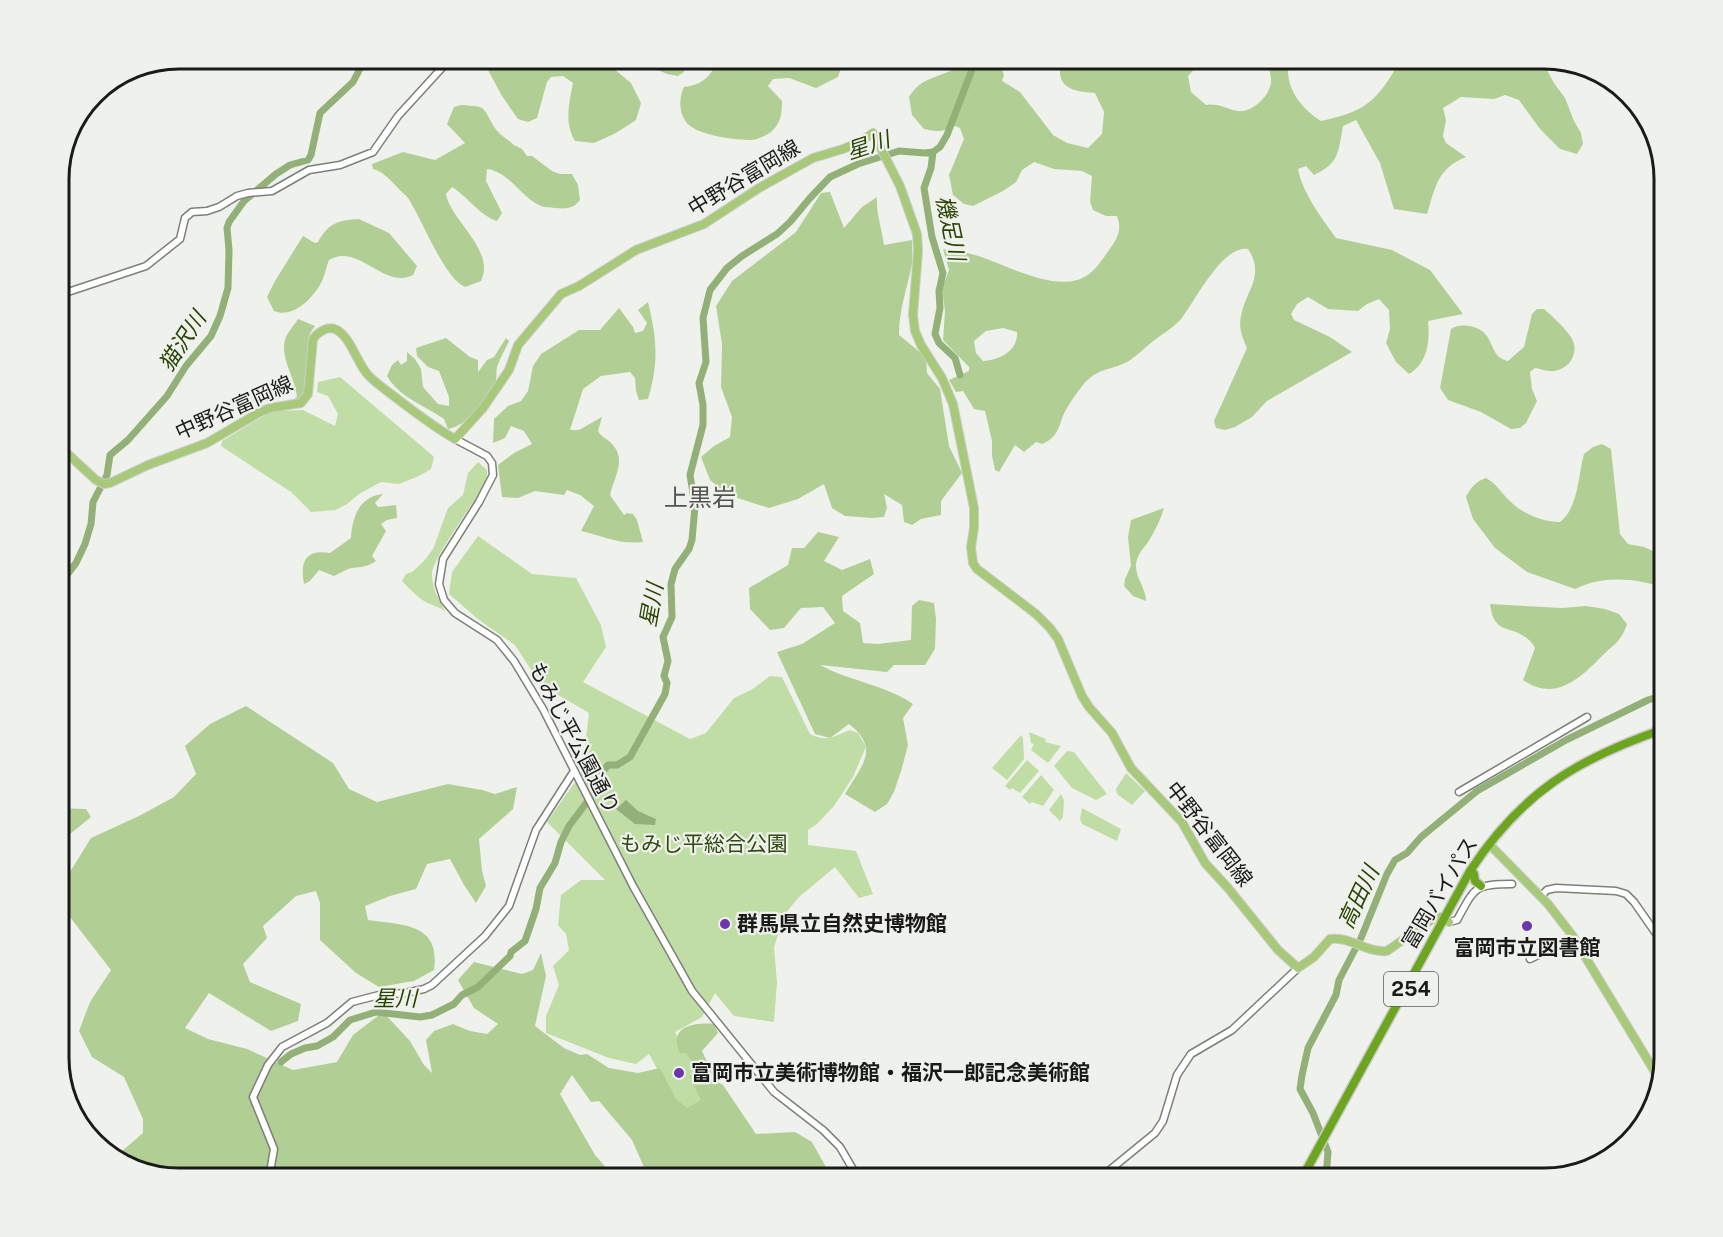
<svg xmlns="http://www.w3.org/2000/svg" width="1723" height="1237" viewBox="0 0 1723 1237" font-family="'Public Sans','Noto Sans JP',sans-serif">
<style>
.green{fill:#c0dda6}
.forest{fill:#b1cf95;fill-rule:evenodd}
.water{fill:#93b078}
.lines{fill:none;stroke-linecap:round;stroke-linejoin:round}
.river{stroke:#93b078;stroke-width:7}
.minor-casing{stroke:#7d807a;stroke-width:9}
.major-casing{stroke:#cdcdcc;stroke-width:10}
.highway-casing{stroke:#cdcdcc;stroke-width:11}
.minor{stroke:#fff;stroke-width:6}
.major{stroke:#a7c979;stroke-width:8}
.highway{stroke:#6da520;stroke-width:8}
.rail{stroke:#3f403e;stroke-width:1.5;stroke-dasharray:12 6;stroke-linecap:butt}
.poi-dot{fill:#6d36ac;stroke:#eff2ec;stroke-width:2}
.labels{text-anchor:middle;stroke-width:4.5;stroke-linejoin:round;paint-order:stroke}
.shield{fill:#eff2ec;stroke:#5a5c58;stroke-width:1.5}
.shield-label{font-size:20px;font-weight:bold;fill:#1a1b19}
.street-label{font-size:21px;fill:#1a1b19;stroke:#eff2ec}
.park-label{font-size:21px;fill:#2f4a0d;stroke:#eff2ec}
.poi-label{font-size:21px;font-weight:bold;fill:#1a1b19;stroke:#eff2ec;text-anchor:start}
.water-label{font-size:22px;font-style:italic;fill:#294304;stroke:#eff2ec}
.quarter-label{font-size:24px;fill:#52554f;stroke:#eff2ec}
.rim{fill:none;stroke:#1a1b19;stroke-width:3}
</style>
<rect width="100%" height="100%" fill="#eff2ec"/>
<path class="green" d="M340 377 432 455 434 457 431 469 419 476 399 484 381 482 359 494 347 504 336 510 311 512 291 492 221 446 222 441 272 411 303 410 335 426 338 414 328 396 317 392 318 382Z
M478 462 487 470V481C477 498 433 558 432 573 432 589 439 600 446 612 439 606 432 606 424 601 416 596 409 588 402 581L406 574 412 572 424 561 433 549 448 508 463 495 468 473Z
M478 536 532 574 576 578 601 625 606 647 583 682 690 739 706 733 734 698 751 690 770 676 782 677 810 734C827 743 834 736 850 730L858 733 865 745V749L853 777 834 806 817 824 808 830V845L856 851 873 894 859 898 835 867 799 897 785 914 774 947 777 983 774 1022 734 1016 715 993 702 1017 675 1032 711 1100 689 1111 676 1104 649 1054 636 1064 609 1058 546 1033V1016L559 985 553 966 569 950 566 934 558 925 561 895 581 880H605L547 822 582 772 589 713 541 685 515 645 479 620 449 594 452 572Z
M1029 732 1046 739 1045 742 1061 746 1048 763 1031 750 1034 744 1031 743Z
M1021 735 1023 738 1024 759 1007 780 992 768Z
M1067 751 1074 752 1107 794 1096 800 1072 788 1054 766Z
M1027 760 1039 771 1020 793 1012 788 1010 790 1005 786Z
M1126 773 1145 791 1132 805 1117 794 1116 789Z
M1041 775 1054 790 1043 806 1032 802 1030 804 1022 797Z
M1061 794 1064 800 1063 817 1060 821 1049 810Z
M1082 808 1121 829 1117 841 1082 824 1080 819Z"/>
<path class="forest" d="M482 59H602L631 83 641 103 636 120 616 133 594 143 575 141C564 123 569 103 573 83L563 76 551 77 547 82 537 118 528 122 518 119 502 96Z
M633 59H686L687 61 684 72 678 76 667 74Z
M711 59H844L838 77 816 88 789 78 773 79 768 86 782 101C782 112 781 122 773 130 769 135 758 139 752 140 737 140 701 136 689 125 679 116 678 99 684 87 701 85 709 78 716 64Z
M965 59H993L1000 63 1004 75 1002 81 1020 92 1053 135 1067 143 1088 148 1102 134 1104 112 1095 93C1082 92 1061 91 1060 73 1060 69 1064 62 1065 59H1204L1188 76 1191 92 1206 105C1219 103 1225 109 1238 111 1252 113 1270 96 1271 82 1272 75 1267 65 1266 59H1290C1282 84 1300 108 1321 121 1369 111 1378 99 1401 59H1541L1554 83 1565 98 1574 121 1581 133 1583 144 1577 154 1560 149 1540 129 1519 100 1505 95 1494 99 1461 97 1443 108 1446 120 1443 136 1446 143 1466 157C1437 169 1436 186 1427 214L1394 209 1380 163 1356 120 1343 126C1338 152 1340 163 1314 175L1306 166 1298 169C1303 194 1321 217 1336 238L1392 250 1430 270 1463 314 1428 321C1430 341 1428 363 1409 374L1396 362 1386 343 1390 329 1389 310 1379 299 1367 304 1358 311 1328 309 1308 297 1297 304 1291 314 1294 320 1330 337 1352 352 1267 401 1252 417 1235 427 1225 430 1216 428 1214 421 1247 348C1243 338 1238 328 1241 316 1245 291 1266 276 1248 249 1222 245 1196 300 1181 319 1172 329 1162 334 1152 342 1144 348 1136 357 1127 362 1110 371 1098 367 1083 385 1076 394 1067 406 1063 416 1058 430 1056 438 1042 444L1036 442 1024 452 1015 445 999 472 995 470 992 456V441L985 411 974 409 963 391 956 392 949 380 969 371V367L943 340 945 311 942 289 949 270 943 249C953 251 965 252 975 255 1004 263 1060 297 1089 274 1096 269 1102 260 1107 253 1116 240 1123 232 1117 216H1106L1093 210 1090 202 1092 176 1082 171 1054 169 1034 162 1022 170 1016 182 1003 191 973 206 964 204 953 195 949 175 964 139 960 128 955 126C943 132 937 132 924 129L912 115 909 97C926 70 948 81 965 59ZM1003 328 1017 332C1018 351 1000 360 983 361L976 353 974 341 986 331Z
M461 105C489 107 481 106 495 128 499 135 508 139 514 145L522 149 527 156H532L552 171 560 174H572L578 185 580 200C573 209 566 209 555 208 550 207 545 208 541 206 520 197 510 172 487 169L486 181 502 213 497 221C479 215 468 197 452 187L446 194C450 220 496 250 481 281L465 287C444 278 422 219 408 198 405 194 401 192 398 188 390 180 384 172 373 169L372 164 403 152 435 160 465 143 447 124 454 107Z
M830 192 844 228 862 207 877 197C876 214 882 229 884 245L912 240C912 248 913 256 912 264 907 289 899 310 899 335L926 357 927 373 940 389 949 446 962 473 941 501V515L921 519 912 525 904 522 902 505 884 494 887 508 884 517 872 518 845 516 832 508 824 484 798 499 769 508 728 495 710 480 701 457 714 446 730 437 732 417 721 387 722 344 716 306 732 281 796 232 821 193Z
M359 219 389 233 417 266 413 275C384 290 358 242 329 260 326 267 325 276 321 283 313 298 293 319 274 311L267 297 275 281 303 236 315 243 318 242C328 224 337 220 359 219Z
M648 302C657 340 659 362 648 399L639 400 636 391 635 378 630 372 601 376 583 389 570 430H579L602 417 598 431C602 438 607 438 612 444 627 460 614 477 610 495L624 515 627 513 633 514 637 520 643 542C619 545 604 536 581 531L594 506 580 495 567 490 564 495 535 491 518 498 502 497 498 465 514 453 532 444 524 431 511 426 505 438 493 443 494 419 508 406 521 401 528 391 533 366 541 354 579 330H600L619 308 633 327 635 333 643 331 647 323 638 310Z
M1537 309H1544C1553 317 1564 327 1571 337 1580 351 1571 369 1554 371 1548 372 1541 369 1535 368L1530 372 1532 389 1537 401 1526 423 1520 428 1511 429 1481 412 1448 400 1440 388 1451 329C1461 322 1480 326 1487 336 1494 347 1494 358 1508 361L1524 347 1532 314Z
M298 319 315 326 310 333 305 393 299 400 292 402 291 401 297 397C295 377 280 359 285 340 287 332 294 326 298 319Z
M446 338 470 357 478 360V372L487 360 494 357 506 338 509 341C505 350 500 358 497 367 496 373 497 380 495 385 487 401 465 427 448 429L444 419C424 405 400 398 387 376L392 365 398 360 401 365 407 361V352L415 359 421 369 423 387 438 404 449 406V397L439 371 428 367 417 356 416 348Z
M1602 444 1611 449 1620 534 1628 544 1644 547 1664 556V588C1636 578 1603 575 1575 589L1527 572 1495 548 1473 519 1466 497C1471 487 1475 482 1486 478 1497 484 1502 494 1511 502 1523 514 1543 522 1560 522 1579 507 1578 475 1584 454L1593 447Z
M383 494 375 503 378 507 396 505 397 518 387 520 381 524 386 531 372 556 376 561C364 569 359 566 348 569 343 571 339 574 334 576L319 570 310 581 304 584C300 562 305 549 330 553L351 538C352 518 359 496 383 494Z
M1164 508C1161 518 1156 529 1150 539 1145 547 1137 554 1136 564 1135 577 1146 588 1146 601L1133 596 1124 586 1125 579 1131 566 1128 537 1131 520Z
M818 532 839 537 824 561 842 570 870 559 874 574 842 596 843 611 860 623 863 643 878 644 911 640 912 606 919 600 934 603 936 619 935 649 925 665H894L887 672 820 665C849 681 886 685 913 704L903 718 908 745 902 768 894 792 887 804 875 812 845 794C861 766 881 749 849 724L830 738 815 734 777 652 802 644 835 623 823 607 801 608 784 628 770 630 750 609 749 588 788 565 792 548H804Z
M1490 604 1562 608 1586 606 1605 609 1619 614 1627 624C1621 642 1615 643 1602 656 1579 679 1556 702 1523 680L1535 648C1523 627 1503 633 1496 622 1492 617 1491 610 1490 604Z
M246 706 333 763 349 789 377 802 448 784 482 790 495 794 517 787 513 809 479 839 482 871 486 886 476 903 464 885 450 859 427 864 416 889 390 896 365 906 368 920C403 925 441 923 434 970L414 981 379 987 356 973 320 940V903L316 891 296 896 263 926 267 938 243 964 250 982 301 1004 298 1021 271 1031 209 993 185 1028 208 1039 247 1049 293 1070 337 1062 353 1035 383 1012 410 1041 424 1065 432 1073 426 1040 434 1031 453 1024 470 1031 487 1034 498 1024 474 1008 458 980 474 962 522 974 533 970 541 953 546 976 535 1026 564 1048 580 1055 587 1054 609 1068 638 1073 660 1068 676 1099 687 1108 701 1100 689 1076 696 1071 686 1053H680C668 1027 693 1022 714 1024L718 1033 702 1051 716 1081 723 1085 756 1134 795 1132 812 1142 832 1178H645L647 1174 632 1140 599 1101 591 1102 572 1075 560 1094 595 1155 615 1178H506L496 1170 484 1178H179L115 1157 143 1133V1119L124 1077 92 1057 79 1031 90 1002 111 970 59 903 60 888 91 838 139 816 174 797 196 774 185 746 210 724Z
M59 808 86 809 91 817 59 843Z"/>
<path class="water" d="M626 800 638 811 656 819 655 825 635 824 616 809Z"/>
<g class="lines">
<path class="river" d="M933 152 931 168 924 188 932 237 943 273 939 291 940 308 935 334 939 343 955 358 960 375
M59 595 66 576 76 563 85 544 91 524 93 502 107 475 110 455 128 440 167 396 186 366 211 336 220 316 228 288 229 250 227 228 229 222 244 201 276 174 290 165 308 160 311 155 320 113 353 82 365 59
M281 1062 291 1054 305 1048 317 1046 333 1037 350 1020 376 1012 420 1017 432 1015 454 1004 462 995 478 987 510 956 511 952 525 941 536 909 540 888 555 863 561 842 569 826 599 786V776L608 765H617L630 757 665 694 667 683 664 676 668 661 663 637 672 617 671 584 675 569 689 549 692 540 695 506 690 475 703 425V405L699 383 706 362 703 318 710 290 727 268 742 256 777 234 790 222 810 198 830 177 858 164 899 151 925 153 933 152 940 147 947 135 976 59
M1326 1178 1328 1152 1313 1113 1300 1089 1302 1075 1308 1048 1336 995 1339 980 1361 938 1387 874 1395 860 1407 853 1421 837 1477 791 1566 740 1648 700 1664 695"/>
<defs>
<path id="minor" d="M59 295 146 266 180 239 185 218 192 212 207 211 219 207 237 196 248 193 272 191 309 170 340 165 373 152 398 116 450 59
M455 439 487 456 492 463 493 475 479 502 443 559 439 584 444 600 455 613 497 640 514 661 543 709 633 886 692 991 774 1092 823 1130 840 1147 858 1178
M1459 792 1587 717
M1541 896 1547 890 1556 888 1616 891 1626 894 1634 902 1664 945
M1449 922 1457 920C1475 888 1473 884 1512 884
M1530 959 1574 938
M269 1178 274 1149 253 1097 268 1065 282 1047 327 1023 352 1002 379 995 405 993 424 989 432 985 485 936 509 906 536 830 574 771
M1100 1178 1155 1133 1163 1121 1177 1075 1191 1054 1232 1030 1298 968"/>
<path id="major" d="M59 446 96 480 104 484 110 483 148 465 207 443 260 412 270 408 301 403 308 394 313 339C318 332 328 325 337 330 352 339 357 364 369 376 376 383 383 388 391 394 412 410 432 426 455 439L483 408 509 370 518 345 561 294 579 286 636 250 704 224 759 188 813 158 843 149 860 142 873 133 900 186 917 234 918 251 913 315 915 331 921 345 942 378 953 404 974 508V528L971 547 973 563 977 569 1036 614 1050 628 1058 639 1082 696 1089 707 1112 733 1131 768 1182 822 1205 863 1228 888 1278 950 1298 968 1314 957 1330 939C1349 936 1367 953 1387 951L1434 918 1440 917 1449 922
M1489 844 1548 904 1572 935 1658 1077"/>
<path id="highway" d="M1474 874 1475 881 1481 886
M1302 1178 1470 871C1522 792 1577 759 1664 729"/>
</defs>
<use href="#minor" class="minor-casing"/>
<use href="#major" class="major-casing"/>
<use href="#highway" class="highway-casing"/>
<use href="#minor" class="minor"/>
<use href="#major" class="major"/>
<use href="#highway" class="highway"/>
<path class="rail" d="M1595 1166 1601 1163"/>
</g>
<g class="poi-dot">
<circle cx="725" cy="924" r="6"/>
<circle cx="1527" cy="926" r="6"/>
<circle cx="679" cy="1073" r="6"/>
</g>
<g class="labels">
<rect class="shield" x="1384" y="972" width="54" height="34" rx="4.5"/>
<g class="shield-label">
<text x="1411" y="996">254</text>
</g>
<g class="street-label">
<text transform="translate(744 178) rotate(-31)" y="7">中野谷富岡線</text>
<text transform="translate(234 408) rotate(-24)" y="7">中野谷富岡線</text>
<text transform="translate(574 738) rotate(62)" y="7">もみじ平公園通り</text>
<text transform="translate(1209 834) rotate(52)" y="7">中野谷富岡線</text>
<text transform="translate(1440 893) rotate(-59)" y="7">富岡バイパス</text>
</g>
<g class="park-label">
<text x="704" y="851">もみじ平総合公園</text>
</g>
<g class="poi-label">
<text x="737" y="931">群馬県立自然史博物館</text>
<text x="1527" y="955" text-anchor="middle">富岡市立図書館</text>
<text x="691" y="1080">富岡市立美術博物館・福沢一郎記念美術館</text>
</g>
<g class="water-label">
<text transform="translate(868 145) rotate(-18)" y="8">星川</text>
<text transform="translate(951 228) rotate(78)" y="8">機足川</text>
<text transform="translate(182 341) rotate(-57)" y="8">猫沢川</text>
<text transform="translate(651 605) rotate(-80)" y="8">星川</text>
<text transform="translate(1358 897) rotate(-65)" y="8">高田川</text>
<text x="395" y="1006">星川</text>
</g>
<g class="quarter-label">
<text x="700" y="506">上黒岩</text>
</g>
</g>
<path d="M0 0H1723V1237H0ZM179 69H1544A110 110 0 0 1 1654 179V1058A110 110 0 0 1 1544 1168H179A110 110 0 0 1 69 1058V179A110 110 0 0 1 179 69Z" fill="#eff2ec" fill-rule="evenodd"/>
<path class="rim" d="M179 69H1544A110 110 0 0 1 1654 179V1058A110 110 0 0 1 1544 1168H179A110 110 0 0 1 69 1058V179A110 110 0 0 1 179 69Z"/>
</svg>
